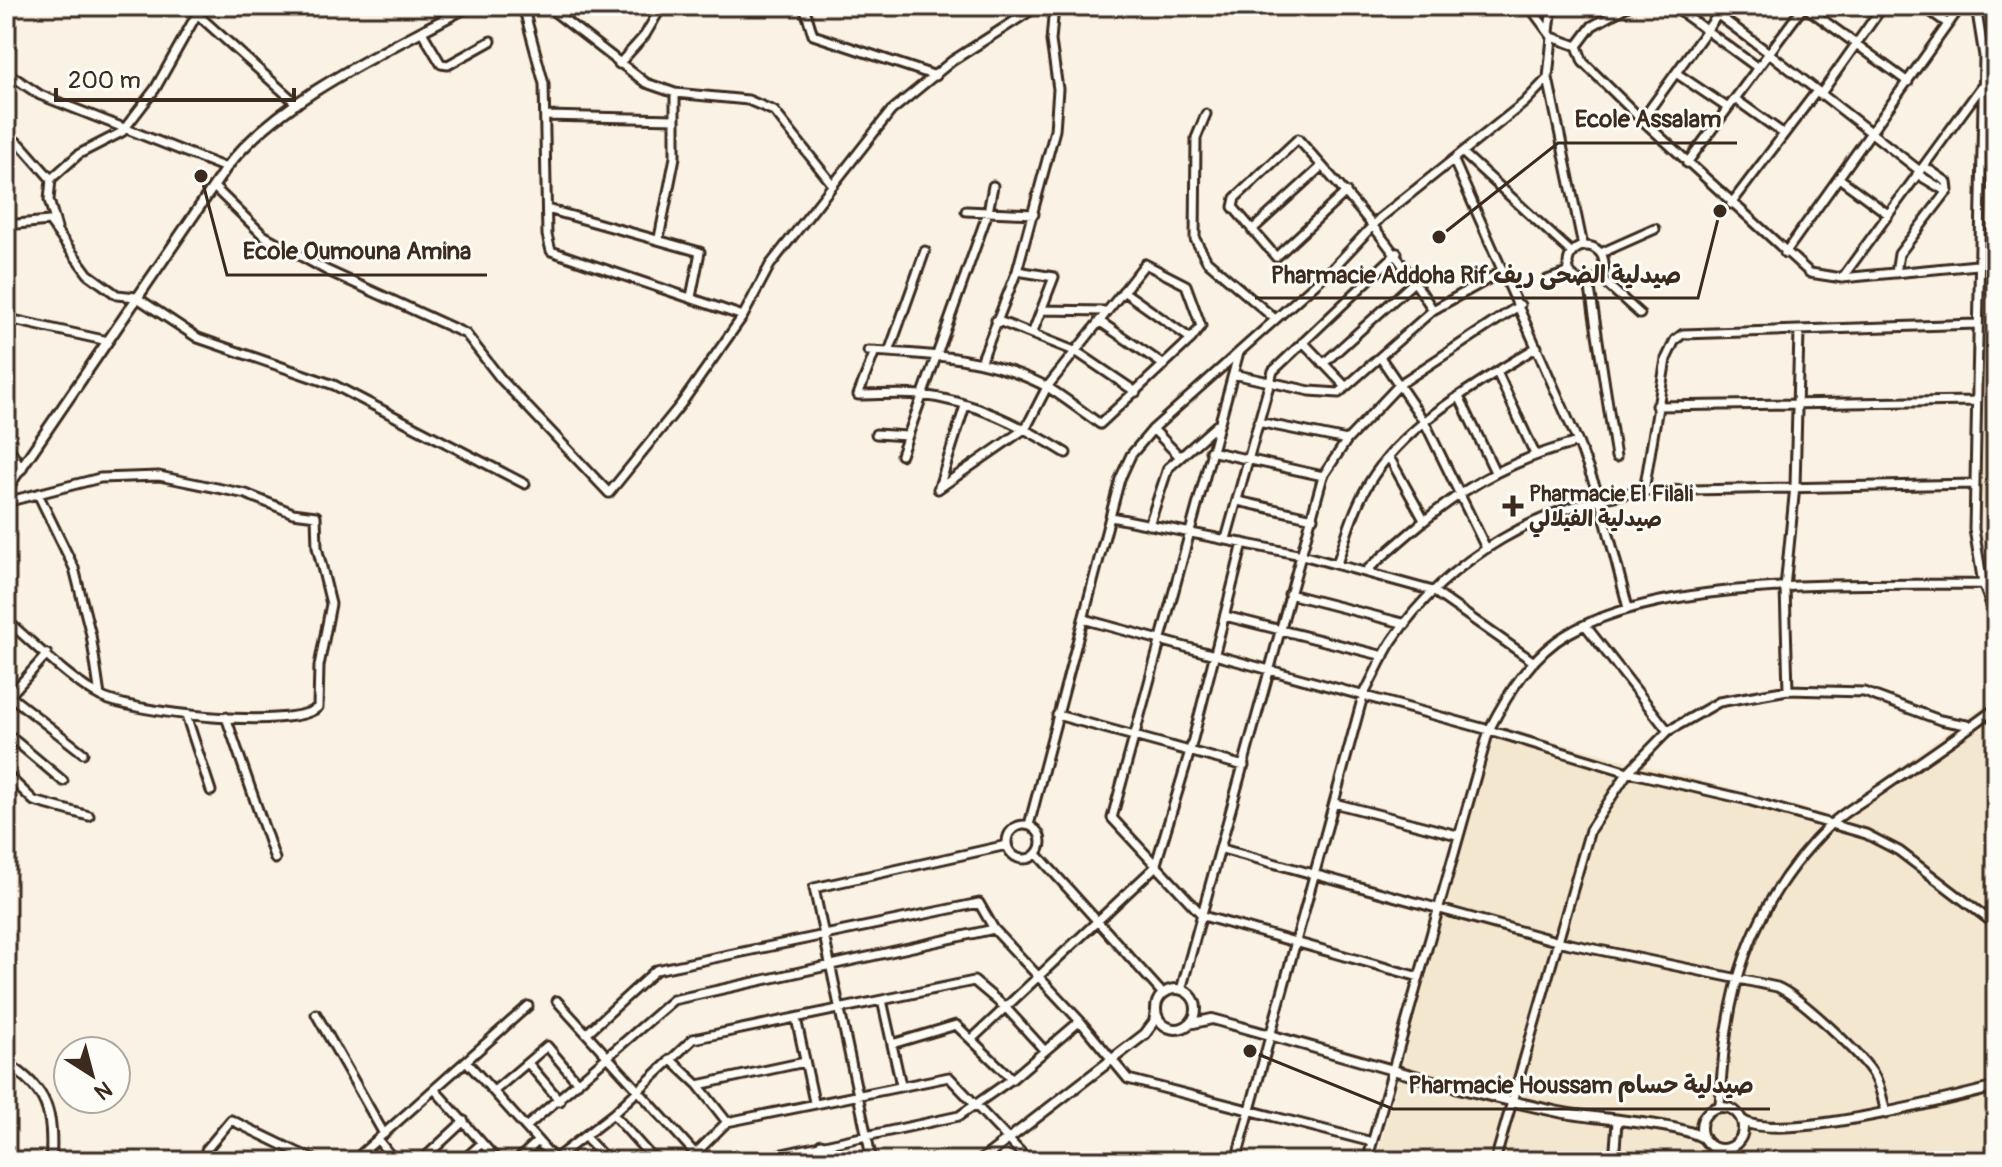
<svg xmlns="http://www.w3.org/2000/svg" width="2002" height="1167" viewBox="0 0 2002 1167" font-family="Pangolin,'Playpen Sans Arabic',sans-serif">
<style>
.built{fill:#f4e7cf}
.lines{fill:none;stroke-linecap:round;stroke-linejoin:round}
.minor-casing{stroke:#3b2a1e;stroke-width:13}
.tertiary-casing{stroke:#3b2a1e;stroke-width:14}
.minor{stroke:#fdfcf7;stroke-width:7}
.tertiary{stroke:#fdfcf7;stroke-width:8}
.poi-dot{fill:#3b2a1e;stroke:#fdfcf7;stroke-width:3}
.labels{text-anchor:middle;stroke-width:6;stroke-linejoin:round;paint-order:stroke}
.poi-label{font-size:22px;font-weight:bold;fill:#3b2a1e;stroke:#fdfcf7;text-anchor:start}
.leader{fill:none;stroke:#3b2a1e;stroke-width:3}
.callout-dot{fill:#3b2a1e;stroke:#fdfcf7;stroke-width:3}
.callout-label{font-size:24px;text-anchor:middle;font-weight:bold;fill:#3b2a1e;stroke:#fdfcf7;stroke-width:6;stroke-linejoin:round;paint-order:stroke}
</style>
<rect width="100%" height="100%" fill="#f9f2e5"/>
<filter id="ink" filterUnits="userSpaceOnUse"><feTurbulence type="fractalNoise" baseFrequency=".0125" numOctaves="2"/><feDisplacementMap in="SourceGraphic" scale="16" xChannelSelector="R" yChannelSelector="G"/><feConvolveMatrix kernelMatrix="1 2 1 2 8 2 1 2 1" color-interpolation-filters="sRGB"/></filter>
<g filter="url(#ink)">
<path class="built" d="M1996 93V589L1987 561 1981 499Z
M1996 697V1161H1376L1494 725 1832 816Z"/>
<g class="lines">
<defs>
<path id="minor" d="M201 6 197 14 297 104
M523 6 544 84 547 235 551 251 743 316
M547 6 646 83 675 93 748 100 774 111 833 185
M804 6 813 35 936 76
M1529 6 1552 37 1548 78 1583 246
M1673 6 1758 68
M1804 6 1769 53 1920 171
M1804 6 1908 82
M1923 6 1948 24
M1940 6 1954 16
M1976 6 1984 56 1974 529 1983 584 1996 617
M422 32 441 64 448 65 491 41
M1549 32 1552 6
M1552 37 1577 46 1592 26 1628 6
M1577 46 1583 62 1642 120 1810 273 1842 278 1977 265
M619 64 645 35 662 6
M6 72 40 95 226 168
M1676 73 1728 108
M1820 95 1883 6
M1735 99 1784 134
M1206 114 1196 138 1195 239 1207 261 1275 319
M545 116 675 119
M1642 120 1724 6
M6 135 21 145 51 179 49 200 57 228
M1463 153 1572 253
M1454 161 1578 442 1599 496 1628 608
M1687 163 1769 53 1718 15
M1917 174 1947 192
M1839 178 1888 214
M51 179 79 154 122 132 155 89 197 14 189 6
M214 187 263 235 326 270 466 334 501 379 609 493 681 404 743 316 770 265 891 111 952 61 1038 6
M1346 192 1276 257 1233 207 1235 198 1298 139C1349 196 1392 245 1433 310
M1731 204 1816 92
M547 209 700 252 691 297
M966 211 1034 214
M6 225 49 221 88 274 117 295 136 297 198 338 334 385 525 484
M1252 230 1322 166
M659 238 675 157V93
M1568 264a18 18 0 1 1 36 0a18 18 0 1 1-36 0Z
M1601 253 1655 229
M1785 253 1961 6
M1017 271 1054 277 1032 334
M1896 273 1899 254 1948 190 1947 182 1924 166
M1599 277 1640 314
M1842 278 1982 86
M1547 280 1570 272
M1589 282 1616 457
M1041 310 1107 311
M996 320 1077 352 1136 392
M18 321 108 341
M1099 321 1164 365
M1303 342 1346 387
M868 351C929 354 993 357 1049 388 1066 399 1083 412 1100 424L1191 339 1123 291
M875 351 858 395C879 395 901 393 921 395 974 401 1022 426 1066 453
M889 352 925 251
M1239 352 1112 818 1203 916 1419 977
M1380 357 1425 423 1486 548
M981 362 1017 271 1055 130 1058 89 1051 41 1054 6
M1323 364 1415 281
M1497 372 1535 454
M1233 374 1310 391 1339 393 1433 310 1503 271
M1459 396 1495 472
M1656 406 1974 401
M1153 429 1180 457
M876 434 907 436
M1347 440 1400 384 1520 305
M6 443 22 469
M1210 451 1323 476
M901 455 988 212 993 186
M1389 457 1424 520
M939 487 965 406
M938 489 1026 428 1047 387 1145 264 1186 285 1201 326 1191 339
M1644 491 1666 359 1675 340 1683 334 1976 324
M39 496 74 568 91 635 100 696
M1238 501 1313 518
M6 502 100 478 159 476 246 494 293 513 316 516 317 547 331 604 319 666 318 707C294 731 134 713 102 697 70 681 35 644 6 620
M1111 517 1302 555 1433 591 1534 662
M1149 525 1168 468 1217 425
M1226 539 1273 371 1397 253
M1337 564C1346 536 1354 508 1369 483 1406 422 1479 383 1537 347
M1367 570C1440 506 1481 468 1578 442
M1289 594 1406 624
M1225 616 1384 656
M1083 619 1489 730 1628 772 1744 799 1866 834 1899 851 1996 925
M1585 625 1668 731
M1788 690 1785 588 1795 486 1799 332
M10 696 83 753
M6 700 47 654
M186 715 211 791
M1057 715 1244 766
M226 717 275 859
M6 733 63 781
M6 774 34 801 89 816
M1334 803 1457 835
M1007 842a17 17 0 1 1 34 0a17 17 0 1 1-34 0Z
M1029 825 1120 479 1131 455 1153 429 1335 266 1380 218 1524 103 1548 78
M1222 849 1556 941 1777 987C1799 996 1864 1056 1875 1077 1881 1088 1883 1101 1886 1114
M1037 854 1163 994
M1181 990 1323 476 1347 440 1258 422
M882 1000 901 1085
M557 1001 702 1161
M316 1014 384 1134
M796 1018 814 1102
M587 1033 656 970 979 903 994 929
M973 1038 1155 867 1190 751 1243 543
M892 1044 956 1025 1012 1079
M670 1059 698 1085 727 1122
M466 1061 556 1161
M528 1063 560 1101
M698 1085 805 1062
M435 1090 498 1161
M494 1091 547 1046 578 1083
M1720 1106C1724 994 1748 905 1831 824 1845 811 1865 800 1881 789 1920 762 1959 736 1996 708
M613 1114 655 1161
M526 1127 673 1000 994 929 1080 1021 1128 1079 1372 1142
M585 1137 608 1161
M378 1140 395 1161
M821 1144 825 1161
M1722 1149 1724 1161
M555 1159 613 1114 693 1039 974 981 1006 1008 1045 1051
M207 1161 206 1150 231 1120 299 1153
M291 1161 299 1153 316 1161
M353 1161 528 1006
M421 1161 464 1121
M462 1161 482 1143
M516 1161 538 1141
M688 1161 727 1122 949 1077 1029 1161
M750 1161 959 1116 1012 1079 1080 1021
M872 1161 814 888 1007 845
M1236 1161 1363 696C1373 678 1381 658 1392 641 1448 557 1545 503 1644 491L1974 484
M1367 1161 1489 730C1508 693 1532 654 1569 633 1670 575 1866 586 1983 584
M1495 1161 1590 830 1628 772 1668 731 1719 702 1788 690 1864 692 1940 720 1972 726
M1614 1161 1617 1122"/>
<path id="tertiary" d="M6 490 226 168C280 97 391 49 469 6
M1156 1009a20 20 0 1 1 40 0a20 20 0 1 1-40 0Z
M1189 1024 1212 1019C1327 1050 1442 1087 1559 1112 1592 1119 1681 1123 1703 1138
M6 1063C49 1090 53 1112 51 1161
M1701 1128a21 21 0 1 1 42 0a21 21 0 1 1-42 0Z
M1742 1120C1774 1144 1953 1098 1996 1087
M980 1161 1145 1034 1154 1022 1156 1011"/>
</defs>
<use href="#minor" class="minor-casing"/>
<use href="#tertiary" class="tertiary-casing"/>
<use href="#minor" class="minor"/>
<use href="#tertiary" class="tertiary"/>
</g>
</g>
<path class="poi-dot" d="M1509 494h8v8h8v8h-8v8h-8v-8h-8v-8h8z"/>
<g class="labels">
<g class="poi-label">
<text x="1529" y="501">Pharmacie El Filali<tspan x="1529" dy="25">صيدلية الفيلالي</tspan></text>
</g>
</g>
<path class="leader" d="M1439 237L1558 143H1737M201 176L227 275H487M1720 211L1698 298H1255M1250 1051L1393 1109H1770"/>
<g class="callout-dot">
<circle cx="1439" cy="237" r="8"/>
<circle cx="201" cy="176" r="8"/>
<circle cx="1720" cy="211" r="8"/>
<circle cx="1250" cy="1051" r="8"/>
</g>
<g class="callout-label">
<text x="1648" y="127">Ecole Assalam</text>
<text x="357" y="259">Ecole Oumouna Amina</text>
<text x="1476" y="283">Pharmacie Addoha Rif صيدلية الضحى ريف</text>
<text x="1581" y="1093">Pharmacie Houssam صيدلية حسام</text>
</g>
<rect width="2002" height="1167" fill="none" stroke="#fdfcf7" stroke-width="32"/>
<rect x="16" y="16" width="1970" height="1135" fill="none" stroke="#3b2a1e" stroke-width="3" filter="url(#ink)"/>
<g transform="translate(92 1075) rotate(144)"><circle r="38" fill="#fdfcf7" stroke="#afa8a0" stroke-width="2"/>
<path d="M0-6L14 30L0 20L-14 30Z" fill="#3b2a1e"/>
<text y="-12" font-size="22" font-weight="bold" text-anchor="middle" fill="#3b2a1e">N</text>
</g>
<path d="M56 88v12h238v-12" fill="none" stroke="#3b2a1e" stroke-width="4"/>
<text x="68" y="88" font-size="24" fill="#3b2a1e" stroke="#fdfcf7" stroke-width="6" paint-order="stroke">200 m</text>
</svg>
